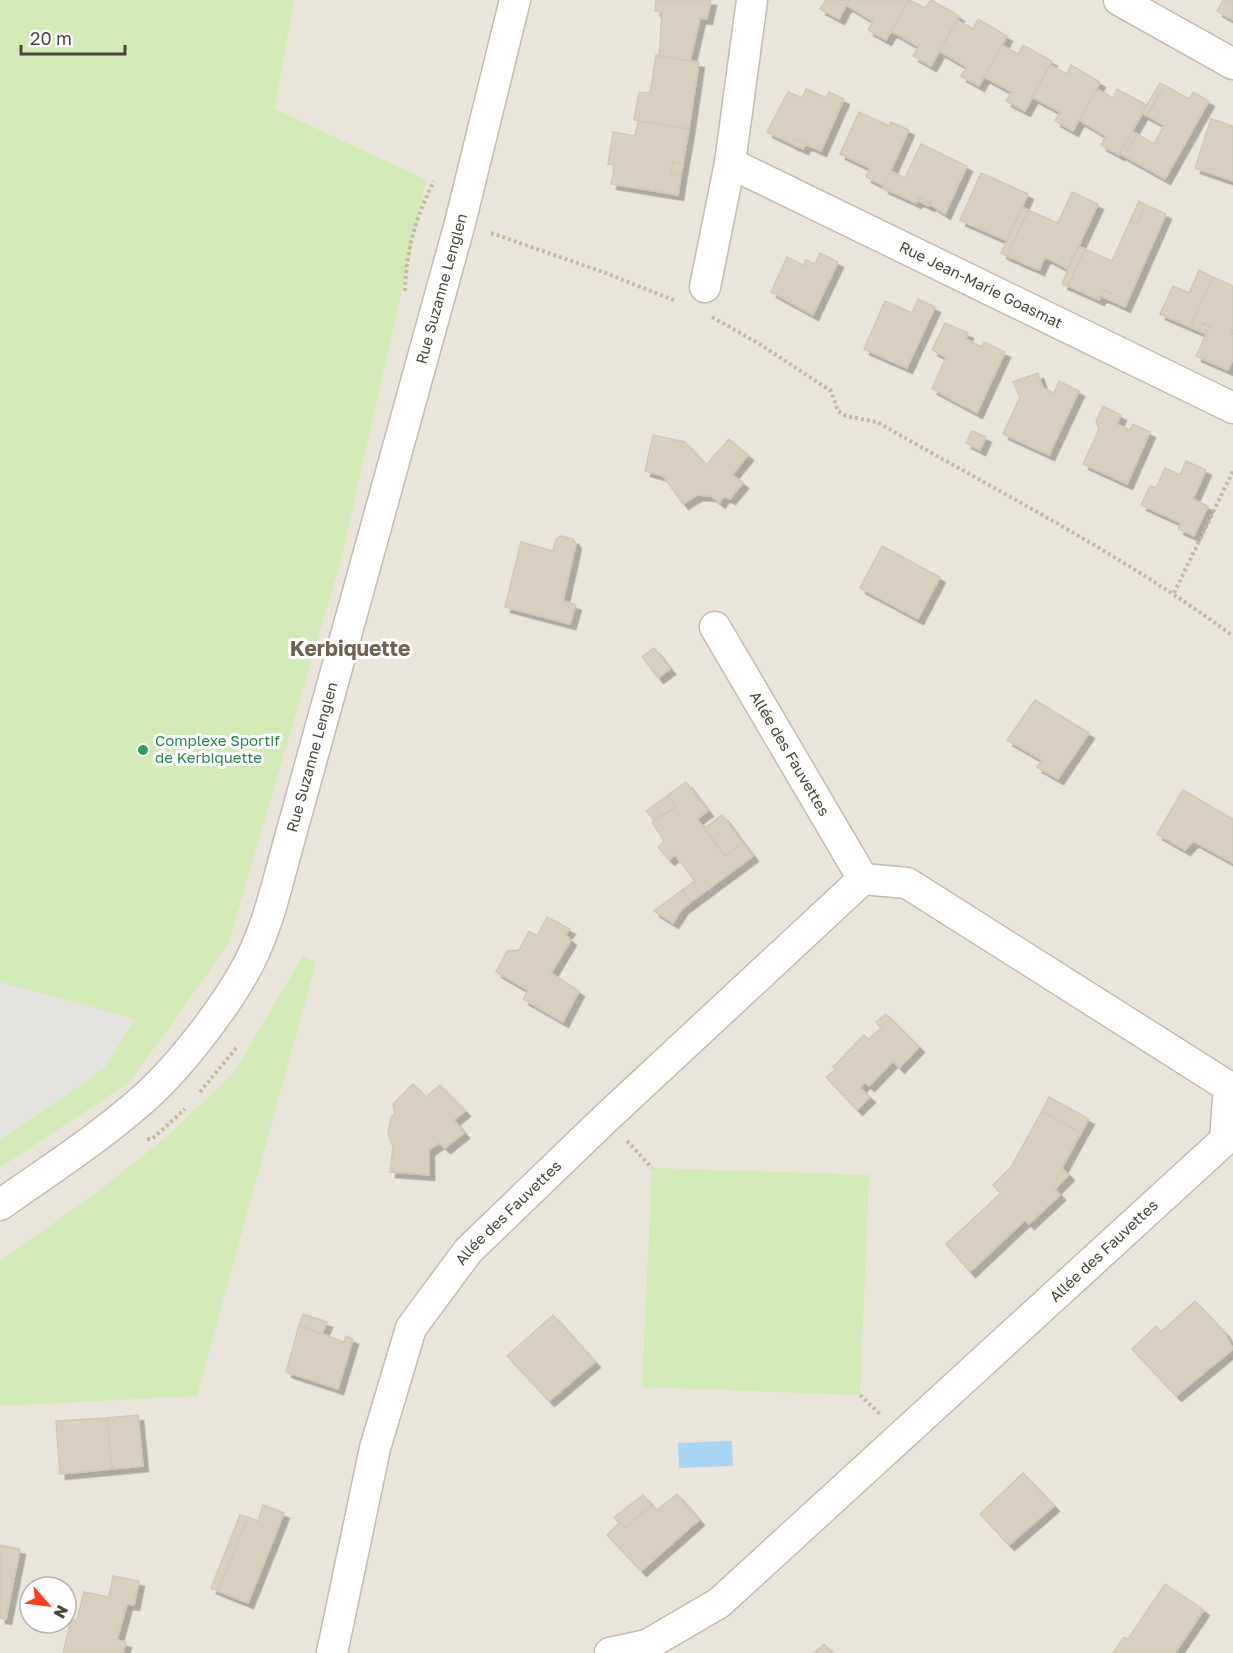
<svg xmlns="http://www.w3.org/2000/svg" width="1233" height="1653" viewBox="0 0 1233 1653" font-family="'Golos Text',sans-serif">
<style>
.residential{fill:#eae5da;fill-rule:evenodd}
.green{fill:#d2eab5}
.parking{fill:#e5e3e0}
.water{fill:#a9d4f2}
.building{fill:#d8cfc1;stroke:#d3c7b4;stroke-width:1.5;filter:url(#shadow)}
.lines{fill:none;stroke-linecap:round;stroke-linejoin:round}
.street-casing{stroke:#c2bbae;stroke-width:33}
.path{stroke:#c4b79f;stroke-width:4;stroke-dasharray:3 3;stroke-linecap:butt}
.street{stroke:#fff;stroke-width:30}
.leisure-dot{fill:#2e9e5b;stroke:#fff;stroke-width:2}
.labels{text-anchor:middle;stroke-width:6;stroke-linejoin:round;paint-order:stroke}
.street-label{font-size:15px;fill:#4b4439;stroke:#fff}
.leisure-label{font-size:15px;fill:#27864d;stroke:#fff;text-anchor:start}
.district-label{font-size:21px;font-weight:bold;fill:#6e6250;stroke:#fff}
</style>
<defs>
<filter id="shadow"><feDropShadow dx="5.5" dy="5.5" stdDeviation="0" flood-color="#0004"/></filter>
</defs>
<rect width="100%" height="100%" fill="#f6f3ec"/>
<path class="residential" d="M294 0H1233V1653H0V1168L130 1082 342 556 427 180 275 109ZM30 1587H66V1623H30Z"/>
<path class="green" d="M0 0H294L275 109 427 180 342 556 228 945 130 1082 0 1168Z
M303 956 316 962 197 1396 0 1406V1261L96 1193 169 1135 235 1071Z
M652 1168 869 1175 860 1395 642 1387Z"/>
<path class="parking" d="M0 982 135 1019 104 1069 0 1140Z"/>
<path class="water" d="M732 1441 733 1466 679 1468 678 1443Z"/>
<path class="building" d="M656 0H711L707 19 700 18 690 61 659 56 662 12 655 11Z
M826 0H849L839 19 820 9Z
M849 0H909L886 40 868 30 873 21 846 5Z
M909 0 925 8 931 0 959 16 931 66 913 56 919 47 891 31Z
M1223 0H1233V20L1217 11Z
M978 19 1007 36 979 86 961 76 967 67 939 51 957 20 973 29Z
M1002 45 1018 54 1023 45 1052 61 1025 111 1006 101 1012 92 984 77Z
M656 55 699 62 689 129 634 120 639 92 650 93Z
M1050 65 1067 74 1071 65 1100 82 1073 131 1055 121 1060 112 1032 97Z
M1160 83 1164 85 1147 116 1142 113Z
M1164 85 1189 99 1193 92 1209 101 1165 179 1124 156 1137 134 1154 144 1164 125 1147 116Z
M806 89 826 98 829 92 844 99 821 151 794 139 792 144 767 132 788 92 802 98Z
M1097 89 1113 98 1117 89 1147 105 1119 155 1101 145 1106 136 1079 120Z
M859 112 889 126 891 122 909 130 884 186 866 177 870 168 840 154Z
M1211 119 1233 126V181L1195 168Z
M638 121 689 129 683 164 673 162 670 174 681 175 678 195 611 184 615 165 608 164 613 132 635 136Z
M1132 131 1137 134 1124 156 1120 154Z
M794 139 806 144 803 149 792 144Z
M921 144 967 166 945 214 919 197 916 203 883 188 891 171 905 178Z
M673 162 683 164 681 175 670 174Z
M981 173 1028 194 1007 241 960 220Z
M1072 192 1098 204 1068 269 1045 257 1039 270 1007 256 1028 210 1058 223Z
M919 197 931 203 929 206 917 200Z
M1139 201 1146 205 1137 224 1130 221Z
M1146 205 1166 214 1125 307 1108 299 1111 293 1104 290 1099 300 1068 286 1085 249 1112 261 1130 221 1137 224Z
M1022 207 1028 210 1007 256 1001 253Z
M1078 246 1085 249 1068 286 1062 284Z
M820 253 838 262 813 315 771 292 787 257 803 265 806 260 815 264Z
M1199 270 1213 277 1190 327 1160 314 1173 286 1189 293Z
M1213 277 1233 286V329L1231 334 1233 335V359L1228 370 1196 356 1210 326 1203 323 1199 331 1190 327Z
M1104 290 1111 293 1108 299 1101 296Z
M918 299 935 307 907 368 864 349 885 301 912 313Z
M945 323 968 333 966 339 982 347 984 342 1005 352 977 413 932 389 946 357 932 350Z
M1203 323 1210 326 1206 334 1199 331Z
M1038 373 1043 388 1054 393 1059 381 1079 391 1049 455 1003 434 1020 397 1013 382Z
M1103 406 1121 415 1117 424 1130 430 1133 424 1150 432 1127 484 1083 464 1099 429 1096 421Z
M972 431 986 437 980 450 966 443Z
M653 435 685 442 706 465 729 439 748 455 732 475 743 483 730 499 724 496 720 503 711 496 697 495 683 504 663 476 645 471Z
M1186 461 1206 470 1193 499 1208 506 1194 536 1178 529 1181 523 1141 505 1150 486 1156 488 1165 468 1180 475Z
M561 536 573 539 576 544 563 601 576 605 570 624 505 607 521 542 553 551 556 539Z
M882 546 940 577 918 619 860 588Z
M654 648 670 669 658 678 642 657Z
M1035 700 1089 733 1058 779 1037 767 1042 760 1007 740Z
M686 782 708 811 697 819 725 856 743 843 753 856 691 902 682 890 695 881 675 855 669 860 658 847 664 841 652 822 676 807 667 796Z
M1183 790 1233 819V863L1193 841 1185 850 1157 834Z
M667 796 676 807 655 820 646 811Z
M722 815 743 843 725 856 705 828Z
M682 890 691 902 682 909 673 923 654 911Z
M547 917 570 929 565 935 571 940 551 973 579 991 563 1022 523 999 528 990 496 972 507 951 519 950 529 931 537 936Z
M886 1014 919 1047 899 1068 893 1061 869 1086 865 1082 860 1088 870 1097 857 1110 826 1077 836 1069 833 1067 864 1035 869 1039 881 1028 876 1022Z
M413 1084 426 1097 440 1085 465 1111 454 1120 464 1133 445 1148 439 1143 429 1150V1175L390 1172 393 1147 388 1134 391 1117 395 1114 393 1104Z
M1049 1097 1089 1119 1081 1133 1042 1111Z
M1042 1111 1081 1133 1062 1168 1069 1175 1055 1189 1060 1195 1029 1224 1025 1220 970 1272 946 1244 1001 1193 993 1185 1011 1167Z
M1195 1301 1224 1332 1233 1349 1176 1396 1132 1349 1156 1326 1161 1332Z
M303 1314 327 1322 322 1334 299 1325Z
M553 1315 595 1362 549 1401 507 1356Z
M299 1325 344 1342 346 1336 353 1339 338 1389 286 1372Z
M138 1415 143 1466 112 1469 107 1418Z
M107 1418 112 1469 60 1474 56 1421Z
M1023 1473 1054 1506 1009 1545 980 1514Z
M677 1494 699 1520 641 1571 607 1535 619 1523 626 1527 651 1505 657 1510Z
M643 1495 651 1505 626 1527 619 1523 614 1517Z
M263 1505 284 1513 248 1603 218 1591 248 1517 258 1521Z
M240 1515 248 1517 218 1591 211 1588Z
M0 1545 20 1549 6 1619 0 1618Z
M113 1576 139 1581 134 1605 127 1604 117 1640 126 1642 123 1653H63L71 1620H77L84 1592 109 1597Z
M1165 1584 1204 1610 1175 1653H1113L1124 1637 1128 1639Z
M824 1644 833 1653H814Z"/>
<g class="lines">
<defs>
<g id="street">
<path d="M1119 0 1233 64"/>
<path id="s1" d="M730 163 1233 408"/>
<path d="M705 287 730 163 752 0"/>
<path id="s2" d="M715 627 863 879"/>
<path id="s3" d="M0 1205C51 1169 104 1135 150 1093 181 1064 222 1011 243 974 266 935 276 888 288 845L460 223 515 0"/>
<path id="s4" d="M332 1653 375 1448 411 1328 468 1251 606 1118 863 879 907 883 1229 1087 1225 1140 719 1603 647 1645 610 1653"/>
</g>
</defs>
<use href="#street" class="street-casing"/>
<path class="path" d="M491 233 603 272 676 301
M405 291C406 251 416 216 434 181
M712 317 758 343 831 391 838 411 846 416 877 422C997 491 1122 554 1233 636
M1174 593 1233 471
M200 1092 237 1047
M147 1139H152L185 1109
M627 1141 652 1168
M860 1395 880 1414"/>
<use href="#street" class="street"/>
</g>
<circle class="leisure-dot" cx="143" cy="750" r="6"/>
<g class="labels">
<g class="street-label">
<text dy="5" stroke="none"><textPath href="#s1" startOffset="279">Rue Jean-Marie Goasmat</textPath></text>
<text dy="5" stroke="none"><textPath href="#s3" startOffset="1053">Rue Suzanne Lenglen</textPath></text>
<text dy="5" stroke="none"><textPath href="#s2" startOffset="147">Allée des Fauvettes</textPath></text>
<text dy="5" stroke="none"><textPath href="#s3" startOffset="567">Rue Suzanne Lenglen</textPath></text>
<text dy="5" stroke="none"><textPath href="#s4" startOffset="486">Allée des Fauvettes</textPath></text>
<text transform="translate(1104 1251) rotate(-43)" y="5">Allée des Fauvettes</text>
</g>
<g class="leisure-label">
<text x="155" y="746">Complexe Sportif<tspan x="155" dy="17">de Kerbiquette</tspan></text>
</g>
<g class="district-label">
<text x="350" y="656">Kerbiquette</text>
</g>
</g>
<g transform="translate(48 1605) rotate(118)"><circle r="28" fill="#ffffff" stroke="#b7b4b0" stroke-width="1.5"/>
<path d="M0-4.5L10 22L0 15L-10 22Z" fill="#fc3f1d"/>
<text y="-9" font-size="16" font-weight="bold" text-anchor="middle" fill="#4b4439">N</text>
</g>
<path d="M21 45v9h104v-9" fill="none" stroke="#4b4439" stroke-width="3"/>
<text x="30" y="45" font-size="18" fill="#4b4439" stroke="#ffffff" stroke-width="4.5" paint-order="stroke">20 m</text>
</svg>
